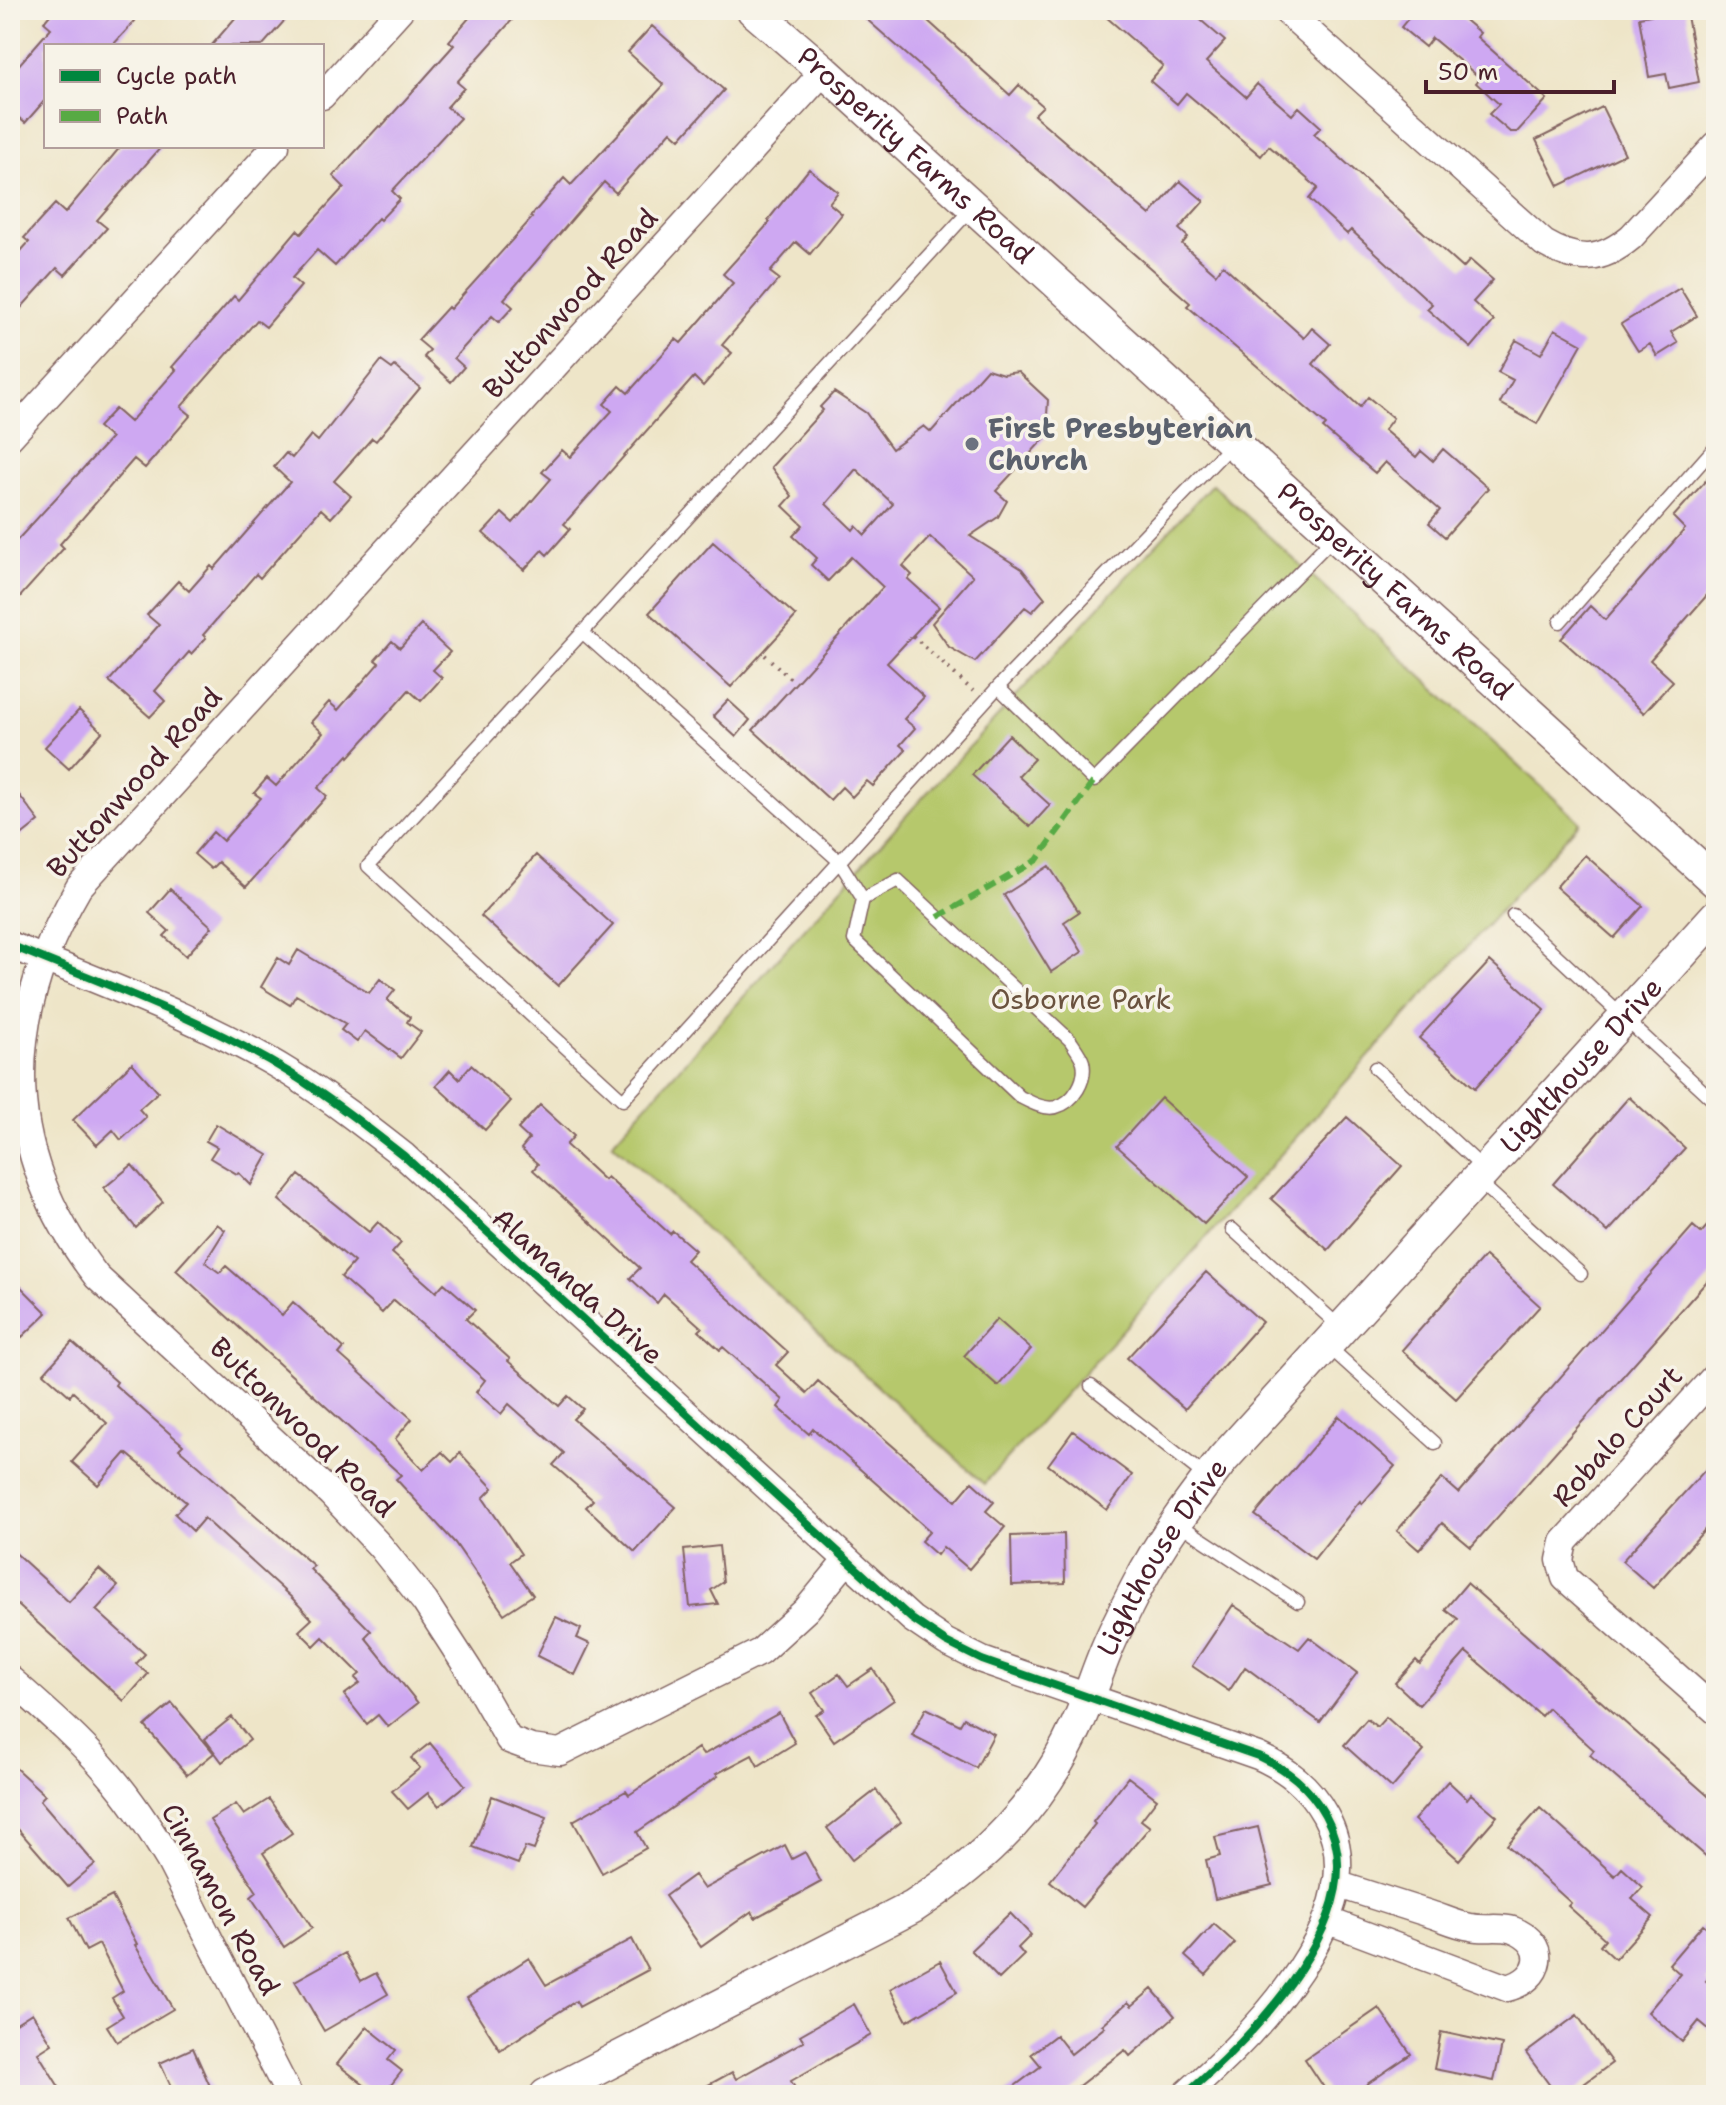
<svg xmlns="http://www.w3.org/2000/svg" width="1726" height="2105" viewBox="0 0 1726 2105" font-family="'Shantell Sans',sans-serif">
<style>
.green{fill:#b6c86c;stroke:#80744c;stroke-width:2}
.building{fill:#cea8f2;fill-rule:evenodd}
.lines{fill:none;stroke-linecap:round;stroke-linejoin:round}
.service-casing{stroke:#836462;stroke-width:15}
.minor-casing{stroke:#836462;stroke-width:29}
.tertiary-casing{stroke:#836462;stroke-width:35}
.path{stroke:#836462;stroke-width:4;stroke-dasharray:2 6;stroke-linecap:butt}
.service{stroke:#fff;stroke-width:12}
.minor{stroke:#fff;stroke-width:26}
.tertiary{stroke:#fff;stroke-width:32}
.quiet{stroke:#57aa44;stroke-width:6;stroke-dasharray:12 6;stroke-linecap:butt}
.cycleway-casing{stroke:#f7f3e8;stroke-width:13}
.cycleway{stroke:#00873e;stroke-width:8}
.worship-dot{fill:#6b7280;stroke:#f7f3e8;stroke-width:3}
.labels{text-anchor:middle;stroke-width:7;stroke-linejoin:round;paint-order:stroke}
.street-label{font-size:28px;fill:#4a1f2b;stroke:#f7f3e8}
.worship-label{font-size:28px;font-weight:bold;fill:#5b616d;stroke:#f7f3e8;text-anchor:start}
.park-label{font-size:28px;fill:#6a523e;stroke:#f7f3e8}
</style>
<rect width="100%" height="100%" fill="#f7f3e8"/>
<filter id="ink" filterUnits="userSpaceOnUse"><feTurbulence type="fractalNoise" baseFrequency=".0125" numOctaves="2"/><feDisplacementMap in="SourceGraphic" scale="16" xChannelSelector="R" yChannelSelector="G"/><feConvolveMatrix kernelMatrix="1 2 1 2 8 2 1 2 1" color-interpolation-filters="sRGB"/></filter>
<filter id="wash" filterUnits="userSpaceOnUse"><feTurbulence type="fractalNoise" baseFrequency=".006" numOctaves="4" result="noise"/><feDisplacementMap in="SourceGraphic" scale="32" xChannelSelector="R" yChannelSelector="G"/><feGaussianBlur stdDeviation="1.8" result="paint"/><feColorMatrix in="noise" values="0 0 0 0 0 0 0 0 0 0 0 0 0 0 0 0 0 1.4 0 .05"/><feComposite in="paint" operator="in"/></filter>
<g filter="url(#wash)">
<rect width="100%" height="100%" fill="#eee5c8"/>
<path class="green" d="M1212 484 1580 822 984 1484 612 1143 914 807Z"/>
<g id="blocks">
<path class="building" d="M54 10H123L135 21 112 46H46V99L25 123 10 110V75L51 28 44 22Z
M242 10H294L262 46H211Z
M476 10H521L457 82 464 88 447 107 460 118 392 191 400 199 380 220 378 218 335 266 317 250 292 278 301 286 266 327 257 320 181 407 191 415 145 468 134 459 60 544 64 548 10 608V548L111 438 98 427 115 409 130 422 176 370 172 367 234 296 238 300 297 230 301 234 344 187 333 176 379 126 381 127 454 45 449 41Z
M856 10H916L1010 95 1019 85 1043 106 1034 115 1150 215 1180 181 1204 201 1179 229 1188 237 1182 244 1216 274 1223 265 1304 338 1312 328 1330 344 1313 364 1360 407 1368 397 1393 418 1384 430 1416 457 1421 451 1433 461 1443 449 1488 488 1445 537 1429 523 1440 510 1385 462 1375 473 1323 428 1326 425 1187 306 1190 303Z
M1098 10H1189L1225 41 1206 62 1246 97 1257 84 1292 115 1299 107 1321 127 1314 134 1463 268 1470 260 1493 280 1473 302 1494 321 1471 348 1427 309 1432 304 1351 230 1347 234 1309 199 1318 188 1289 163 1269 146 1261 156 1186 93 1177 104 1150 81 1163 66Z
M1415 10H1453L1480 33 1477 37 1547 99 1517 132H1510L1489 114 1499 104 1476 83 1480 78 1432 38 1425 47 1401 27Z
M1678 10H1686L1699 82 1669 88 1666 74 1649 77 1639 17Z
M652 26 724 90 680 139 671 131 616 193 604 182 504 299 513 307 499 322 492 316 454 358 464 367 451 382 424 357 430 350 418 340 448 307 450 309 532 218 530 217 564 178 571 185 664 85 628 52Z
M1602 107 1625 154 1559 186 1536 140Z
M121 146H162L97 220 107 228 65 275 57 268 20 309 10 299V263L29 242 24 238 55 204 65 213Z
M809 169 838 192 829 203 842 214 810 254 796 242 770 272 779 279 722 345 732 353 703 386 694 377 564 524 570 529 547 555 542 550 524 570 483 533 502 513 513 523 551 479 542 472 562 450 570 457 612 411 604 404 620 386 628 393 676 339 681 343 733 283 723 274 770 222 768 220Z
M1680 288 1697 316 1671 332 1678 343 1657 356 1650 344 1638 351 1621 324Z
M1555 329 1582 344 1537 424 1500 403 1513 380 1498 372 1516 340 1541 354Z
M381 361 392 369 395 366 420 388 376 441 372 438 334 481 351 496 331 518 321 509 260 578 256 574 203 635 206 638 191 654 189 652 155 691 165 701 150 717 109 681 159 625 147 615 178 581 189 591 211 566 214 569 290 482 274 467 286 453 292 458 311 435 318 441Z
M987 369 1003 374 1018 372 1048 400 1047 415 1051 431 996 491 1007 501 998 517 970 536 1022 569 1045 598 1032 612 1025 607 975 662 949 647 932 623 973 576 930 537 903 566 912 575 908 579 939 607 887 663 924 697 904 719 915 728 900 745 906 750 873 786 867 781 852 797 842 787 830 800 753 730 883 587 851 557 828 581 811 565 817 558 793 536 803 525 783 506 792 496 771 467 823 410 820 407 834 392 866 413 892 449 924 426 931 432ZM856 469 893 504 865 535 856 526 853 530 826 504Z
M1716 469V585L1650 660 1673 681 1644 713 1561 639 1590 606 1605 620 1685 529 1673 517Z
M713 542 796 616 731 687 649 613Z
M421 625 450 652 433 670 442 678 421 701 409 690 349 757 348 755 318 788 327 796 246 887 218 862 211 869 194 854 213 832 223 841 261 798 254 793 267 778 276 786 323 733 311 722 329 702 338 710 379 663 375 660 392 641 400 648Z
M728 700 750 720 736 737 713 716Z
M79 710 102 732 69 769 45 747Z
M1009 735 1034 759 1018 776 1050 805 1030 827 972 775Z
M10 783 39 821 10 844Z
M536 855 613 925 558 986 481 916Z
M1585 855 1643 906 1614 938 1556 887Z
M1049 866 1079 912 1064 922 1082 952 1051 972 1004 895Z
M170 889 212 927 186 956 164 936 169 931 149 913Z
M298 950 369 993 380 979 395 990 387 1000 410 1017 407 1022 421 1032 401 1058 365 1031 357 1042 341 1030 346 1024 296 995 290 1005 261 987 278 958 289 965Z
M1490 961 1545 1010 1475 1088 1419 1038Z
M132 1063 158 1092 139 1109 146 1117 121 1140 113 1130 97 1145 73 1120Z
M471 1065 511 1101 485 1130 436 1086 450 1070 459 1079Z
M1629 1097 1685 1148 1608 1232 1553 1184Z
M1161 1098 1248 1177 1204 1224 1117 1146Z
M540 1105 574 1136 566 1145 604 1180 607 1177 670 1234 673 1231 695 1250 686 1260 788 1352 776 1365 807 1393 818 1381 956 1501 972 1482 994 1502 986 1511 1005 1527 969 1569 943 1547 937 1555 921 1541 930 1531 835 1447 813 1429 809 1434 778 1407 783 1400 723 1347 720 1350 699 1331 702 1328 664 1294 657 1303 630 1278 640 1268 533 1170 538 1164 521 1149 529 1139 518 1129Z
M1347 1117 1402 1166 1328 1250 1271 1199Z
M216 1124 268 1155 251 1185 239 1173 237 1174 210 1158 217 1147 206 1141Z
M132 1165 163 1202 136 1228 104 1188Z
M299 1175 369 1232 378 1222 401 1243 392 1253 436 1292 444 1283 475 1310 466 1319 510 1359 508 1361 559 1406 568 1396 583 1409 573 1419 676 1507 635 1552 586 1507 593 1500 553 1465 564 1453 509 1404 501 1414 476 1392 485 1380 394 1300 382 1313 341 1277 354 1262 279 1200Z
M1716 1216V1271L1471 1547 1442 1523 1419 1550 1397 1531 1442 1478 1459 1493 1693 1226 1701 1233Z
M217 1224 225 1230 205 1262 220 1273 226 1266 282 1315 293 1302 344 1348 339 1354 412 1419 395 1439 423 1470 442 1452 452 1462 460 1453 493 1488 483 1498 521 1554 510 1562 533 1595 504 1614 455 1543 396 1479 401 1475 176 1270Z
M1485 1256 1540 1306 1456 1399 1402 1350Z
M1206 1272 1262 1322 1185 1409 1127 1358Z
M10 1276 47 1313 22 1337 10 1325Z
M997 1319 1031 1349 998 1386 964 1356Z
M72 1342 117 1382 115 1385 183 1445 179 1449 314 1566 310 1569 371 1631 365 1637 418 1703 388 1727 378 1715 367 1724 344 1695 360 1683 355 1678 360 1674 323 1637 314 1646 299 1631 312 1619 292 1598 204 1518 193 1531 175 1514 186 1502 126 1453 98 1485 72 1462 107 1423 73 1392 70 1396 44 1373Z
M1339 1416 1395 1466 1362 1504 1360 1501 1314 1559 1255 1515Z
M1073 1431 1132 1475 1107 1510 1048 1465Z
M1716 1458V1517L1653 1588 1622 1561Z
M1064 1534 1065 1583 1012 1585 1011 1536Z
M719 1546 723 1582 711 1590 718 1604 690 1607 684 1550Z
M10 1548 69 1602 99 1569 118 1586 96 1610 145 1654 136 1664 148 1674 124 1701 10 1598Z
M1467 1583 1716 1803V1865L1590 1755 1594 1750 1548 1708 1541 1716 1466 1652 1419 1705 1395 1683 1416 1660 1420 1664 1458 1619 1445 1609Z
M1233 1605 1299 1649 1309 1637 1357 1673 1320 1722 1245 1667 1229 1691 1192 1666Z
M556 1617 581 1629 577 1638 590 1644 575 1675 537 1656Z
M873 1669 894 1700 834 1741 816 1715 824 1710 812 1693 839 1674 848 1686Z
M172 1703 214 1753 187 1775 145 1726Z
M926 1708 960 1725 964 1718 994 1734 976 1768 912 1735Z
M779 1713 795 1743 758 1766 752 1755 716 1774 718 1776 637 1832 646 1848 602 1873 573 1821 626 1791 629 1795 698 1748 703 1755Z
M232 1717 250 1740 222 1762 205 1739Z
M1386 1717 1424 1751 1392 1788 1344 1745 1367 1719 1377 1727Z
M430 1743 465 1785 439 1806 428 1793 408 1809 392 1791 420 1768 411 1758Z
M10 1763 45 1795 40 1800 95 1864 68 1887 10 1820Z
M1128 1777 1157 1799 1141 1820 1150 1827 1082 1907 1050 1881 1095 1824 1093 1822Z
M1448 1781 1467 1799 1471 1794 1497 1816 1459 1860 1414 1820Z
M876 1790 901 1822 852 1860 827 1828Z
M492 1796 547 1817 534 1850 525 1847 518 1864 473 1847Z
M269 1799 292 1833 263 1853 312 1928 284 1947 251 1897 257 1892 210 1820 236 1804 244 1815Z
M1540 1808 1615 1876 1622 1868 1643 1887 1632 1899 1653 1917 1615 1959 1600 1945 1605 1939 1568 1906 1571 1903 1507 1845Z
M1258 1827 1272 1885 1215 1899 1206 1860 1220 1856 1215 1837Z
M785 1845 792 1859 805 1852 821 1882 755 1918 752 1911 701 1947 665 1896 694 1875 704 1889Z
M112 1896 137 1944 135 1945 173 2009 117 2042 107 2026 123 2016 112 1998 123 1991 99 1944 86 1951 69 1918Z
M1010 1913 1031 1935 1018 1948 1024 1955 999 1979 971 1950Z
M1214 1924 1235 1943 1206 1975 1185 1956Z
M1703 1924 1716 1935V1970L1706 1981 1716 1989V2035L1699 2021 1682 2042 1648 2012 1680 1974 1669 1964Z
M632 1939 648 1970 579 2007 576 2001 500 2050 467 1998 529 1958 546 1985Z
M345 1953 361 1981 376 1973 388 1994 324 2031 295 1981Z
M940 1961 957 1992 907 2021 890 1989Z
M1152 1989 1175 2016 1130 2056 1125 2050 1067 2095H1003L1041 2066 1031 2054 1056 2035 1071 2054 1105 2027 1102 2025 1128 2002 1132 2006Z
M854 2004 871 2035 791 2081 799 2095H690L732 2072 736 2079 804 2041 800 2035Z
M1379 2008 1411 2054 1351 2095H1329L1305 2059Z
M32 2013 52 2044 38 2053 64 2095H24L10 2073V2027Z
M1577 2015 1612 2063 1569 2095H1557L1526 2053Z
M367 2027 396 2050 388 2060 402 2071 383 2095H377L337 2064Z
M1441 2032 1502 2045 1494 2081 1434 2069Z
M193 2048 214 2095H175L160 2063Z"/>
</g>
</g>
<g filter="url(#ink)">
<use href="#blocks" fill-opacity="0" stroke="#836462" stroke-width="2"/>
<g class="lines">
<defs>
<path id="service" d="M972 208 368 866 623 1100 998 687 1233 443
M1560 622 1716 446
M582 632 839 861 863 899 854 940 1020 1097C1030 1102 1044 1110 1056 1107 1074 1102 1087 1080 1083 1062 1081 1055 1074 1046 1070 1040L898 880 863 899
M998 687 1094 781 1335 536
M1513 915 1716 1103
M1375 1068 1484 1169
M1479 1182 1581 1274
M1232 1229 1341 1328
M1329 1347 1435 1443
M1091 1386 1208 1478
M1179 1524 1298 1602"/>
<path id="minor" d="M1285 10 1544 243C1578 263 1601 262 1631 237L1716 145
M824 71 79 887C0 1021 0 1152 97 1277L331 1494 380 1546 425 1602 469 1670 509 1740 531 1748 560 1752 760 1652 806 1610 847 1560
M322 96 400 10
M10 437 276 146
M10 945C104 984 203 1019 290 1073 330 1098 367 1127 404 1156L912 1619 946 1642 982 1660 1258 1756C1287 1769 1309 1786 1325 1815 1379 1911 1251 2038 1185 2095
M1716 1375 1564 1542 1560 1560 1565 1578 1716 1711
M10 1679C44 1709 79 1739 108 1773 132 1800 151 1830 169 1860L289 2095
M1326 1920 1507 1988C1542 1980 1550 1944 1513 1930 1501 1926 1484 1930 1471 1927 1457 1925 1443 1918 1430 1914 1398 1904 1367 1894 1336 1884"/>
<g id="tertiary">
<path id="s1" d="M753 10 824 71 1716 882"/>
<path id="s2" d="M546 2095 913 1907C987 1858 1040 1807 1077 1725 1088 1701 1096 1675 1106 1651 1115 1629 1127 1606 1138 1585 1161 1540 1192 1499 1223 1459L1716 916"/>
</g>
</defs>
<use href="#service" class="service-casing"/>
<use href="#minor" class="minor-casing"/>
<use href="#tertiary" class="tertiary-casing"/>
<path class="path" d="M913 636 973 691
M765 655 793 681"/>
<use href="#service" class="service"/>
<use href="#minor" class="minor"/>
<use href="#tertiary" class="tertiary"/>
<path class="quiet" d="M938 917 1037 860 1094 781"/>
<defs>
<path id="cycleway" d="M10 945C104 984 203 1019 290 1073 330 1098 367 1127 404 1156L912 1619 946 1642 982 1660 1258 1756C1287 1769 1309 1786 1325 1815 1379 1911 1251 2038 1185 2095"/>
</defs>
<use href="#cycleway" class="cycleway-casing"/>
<use href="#cycleway" class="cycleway"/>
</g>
</g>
<circle class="worship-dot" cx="972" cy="444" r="8"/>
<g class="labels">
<g class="street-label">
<text dy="10" stroke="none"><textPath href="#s1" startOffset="218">Prosperity Farms Road</textPath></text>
<text transform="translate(570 303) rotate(-48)" y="10">Buttonwood Road</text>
<text dy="10" stroke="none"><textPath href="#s1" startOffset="866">Prosperity Farms Road</textPath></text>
<text transform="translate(134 782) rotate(-48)" y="10">Buttonwood Road</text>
<text dy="10" stroke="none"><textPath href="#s2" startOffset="1498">Lighthouse Drive</textPath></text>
<text transform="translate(578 1286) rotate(42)" y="10">Alamanda Drive</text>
<text transform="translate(303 1427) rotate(44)" y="10">Buttonwood Road</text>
<text transform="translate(1617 1436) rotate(-48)" y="10">Robalo Court</text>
<text dy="10" stroke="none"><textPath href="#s2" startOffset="850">Lighthouse Drive</textPath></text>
<text transform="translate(221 1899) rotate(61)" y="10">Cinnamon Road</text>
</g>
<g class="worship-label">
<text x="988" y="438">First Presbyterian<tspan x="988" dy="32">Church</tspan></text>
</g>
<g class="park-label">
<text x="1081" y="1009">Osborne Park</text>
</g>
</g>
<rect width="1726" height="2105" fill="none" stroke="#f7f3e8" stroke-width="40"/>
<rect x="44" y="44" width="280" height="104" fill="#f7f3e8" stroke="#b29e9c" stroke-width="2"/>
<rect x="60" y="70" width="40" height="12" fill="#00873e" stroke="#b29e9c" stroke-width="2"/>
<text x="116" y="84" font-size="24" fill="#4a1f2b">Cycle path</text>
<rect x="60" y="110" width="40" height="12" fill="#57aa44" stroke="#b29e9c" stroke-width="2"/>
<text x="116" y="124" font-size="24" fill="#4a1f2b">Path</text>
<path d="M1426 80v12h188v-12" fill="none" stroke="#4a1f2b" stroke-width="4"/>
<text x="1438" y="80" font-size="24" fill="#4a1f2b" stroke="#f7f3e8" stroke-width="6" paint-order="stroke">50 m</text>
</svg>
